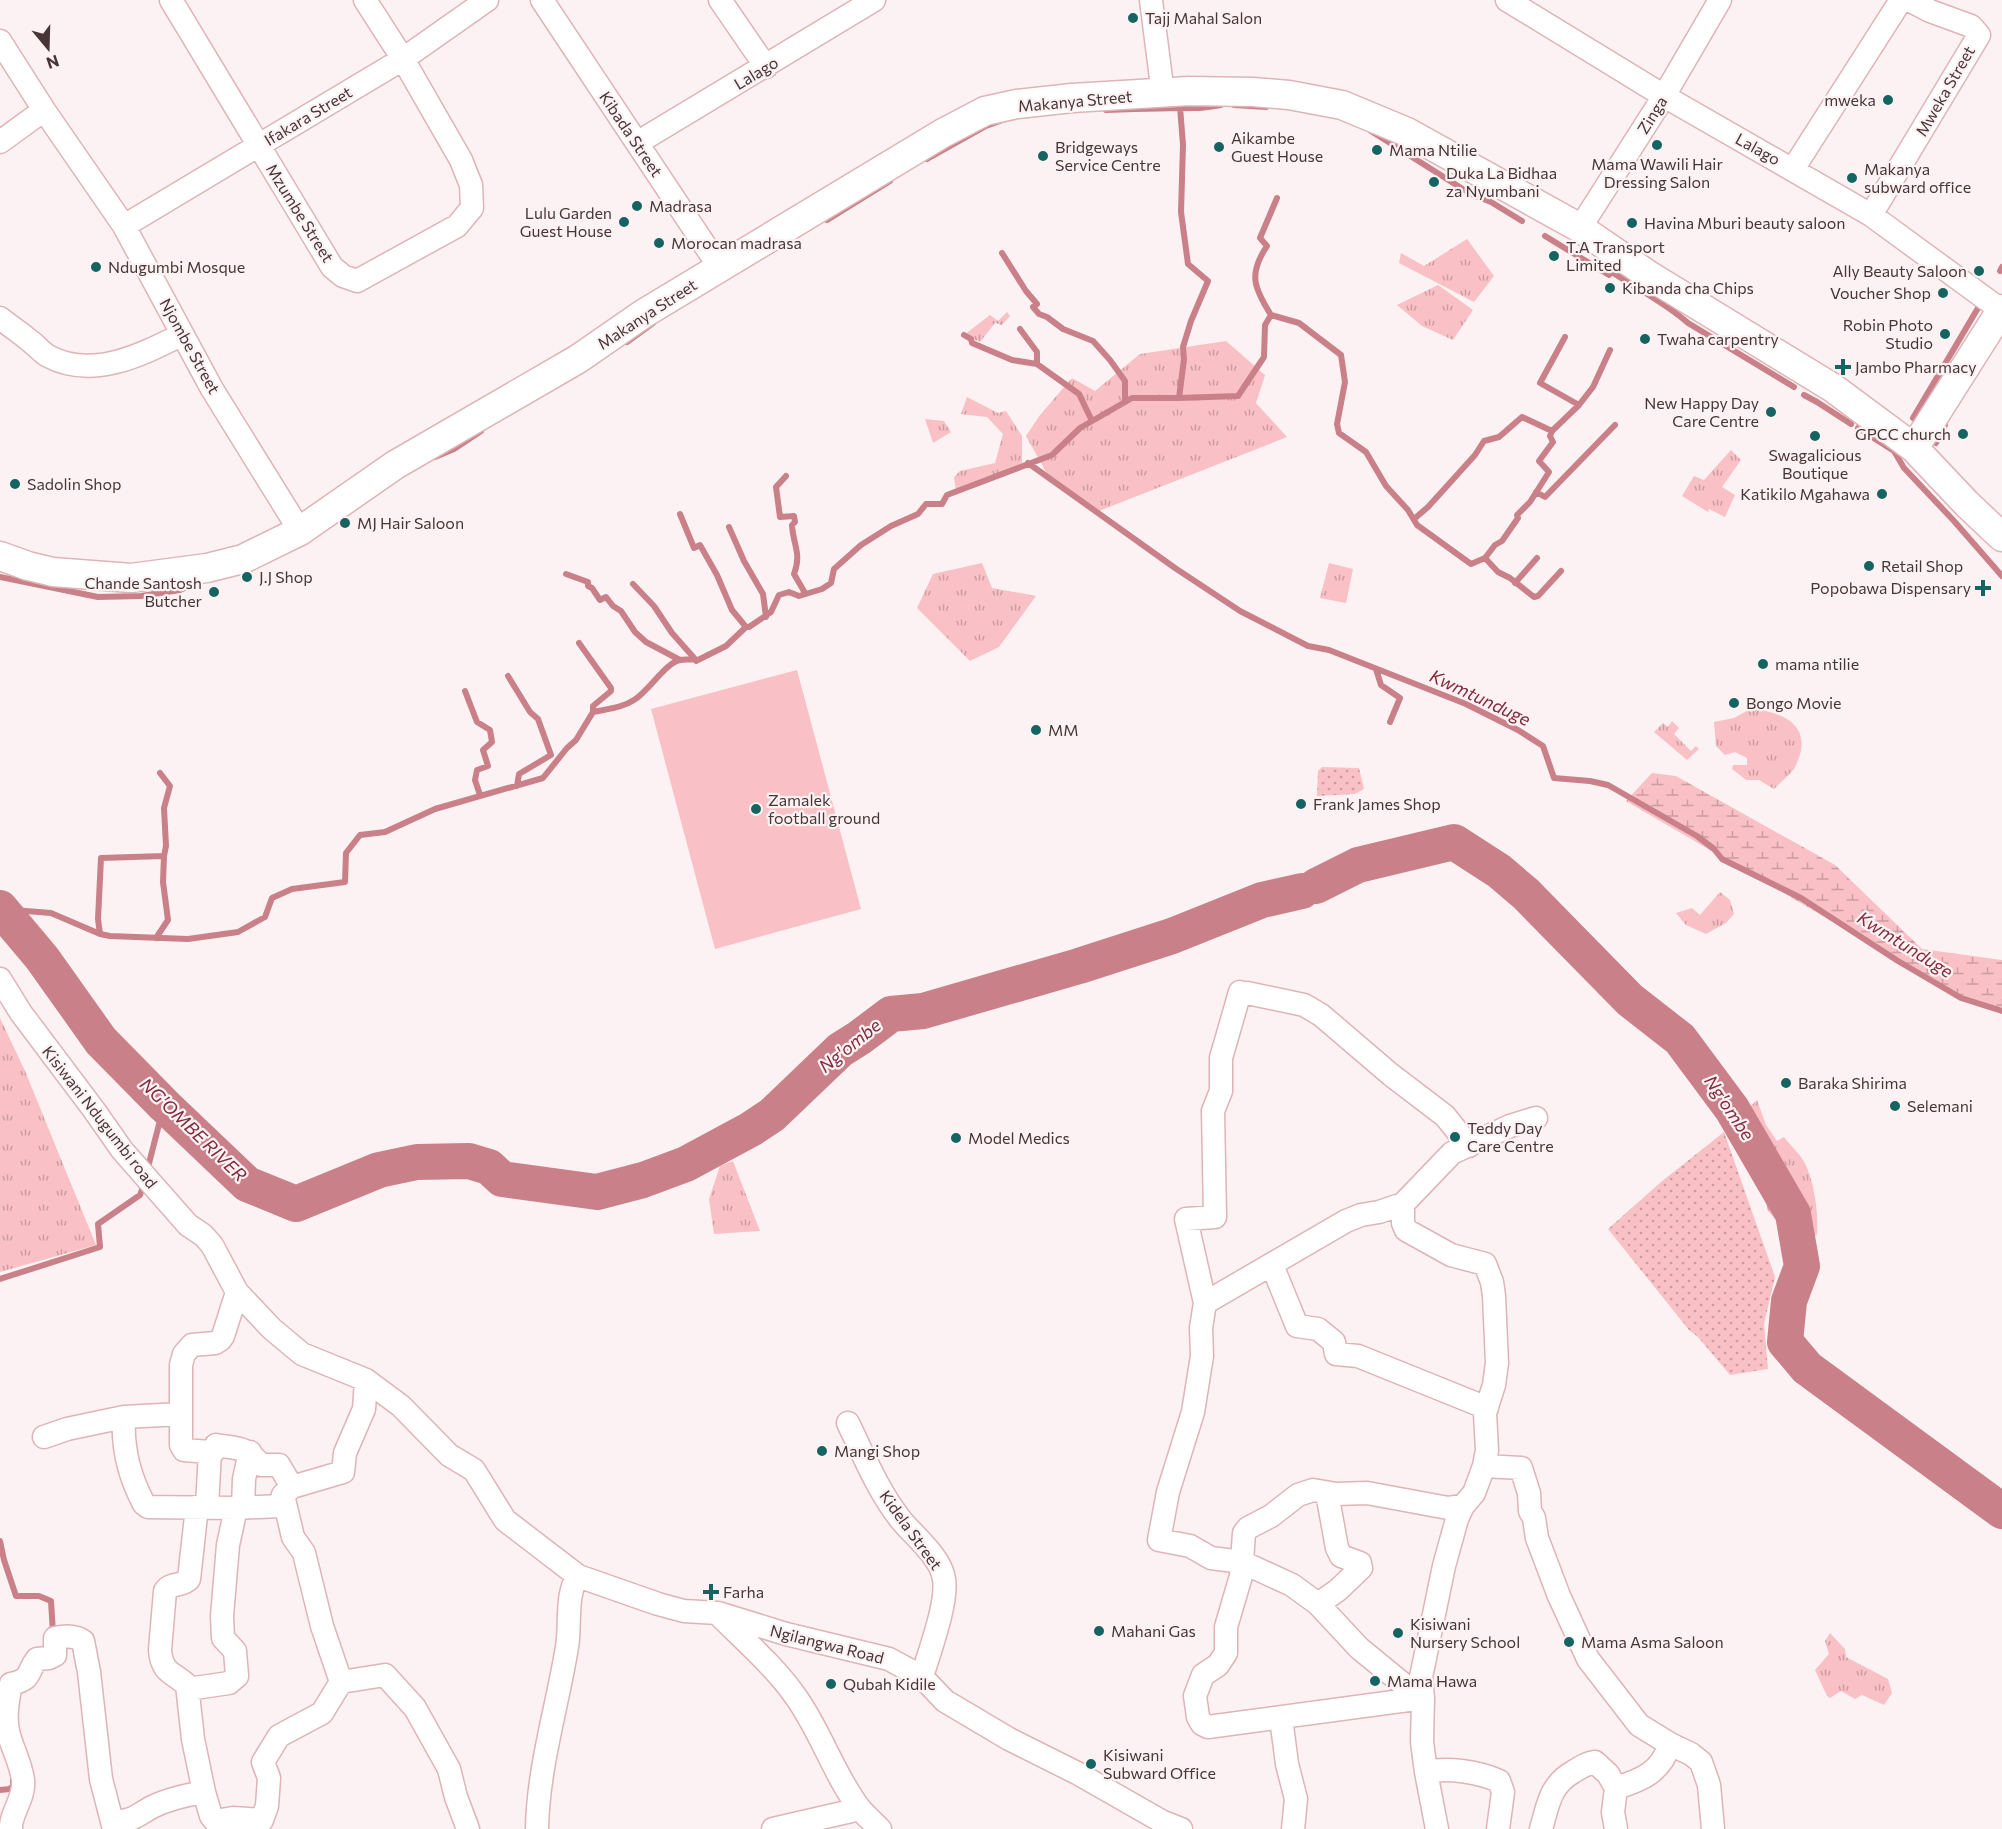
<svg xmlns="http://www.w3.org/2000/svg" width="2002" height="1829" viewBox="0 0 2002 1829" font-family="Commissioner,sans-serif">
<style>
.grass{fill:url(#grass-tufts)}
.wetland{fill:url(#wetland-marsh)}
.park{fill:url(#park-dots)}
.garden{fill:#f9c0c5}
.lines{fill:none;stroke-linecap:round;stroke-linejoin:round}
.stream{stroke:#c98089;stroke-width:6}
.river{stroke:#c98089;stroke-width:36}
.minor-casing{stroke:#deb4b7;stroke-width:25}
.tertiary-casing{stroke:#deb4b7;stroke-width:31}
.minor{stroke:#fff;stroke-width:22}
.tertiary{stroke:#fff;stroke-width:28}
.poi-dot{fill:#156462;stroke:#fcf2f3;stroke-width:2}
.labels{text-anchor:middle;stroke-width:4.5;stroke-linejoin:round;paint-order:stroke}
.poi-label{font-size:16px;fill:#473537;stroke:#fcf2f3;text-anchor:start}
.street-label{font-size:16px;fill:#473537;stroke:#fcf2f3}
.water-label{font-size:18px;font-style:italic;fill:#822a3b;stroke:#fcf2f3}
</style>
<defs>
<pattern id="grass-tufts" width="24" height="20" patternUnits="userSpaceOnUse" patternTransform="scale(1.5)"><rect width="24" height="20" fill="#f9c0c5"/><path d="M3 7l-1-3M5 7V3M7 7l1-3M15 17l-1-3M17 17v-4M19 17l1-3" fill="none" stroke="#cb9da1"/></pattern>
<pattern id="wetland-marsh" width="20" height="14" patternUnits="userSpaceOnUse" patternTransform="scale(1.5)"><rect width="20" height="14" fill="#f9c0c5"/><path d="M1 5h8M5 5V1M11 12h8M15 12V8" fill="none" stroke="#cb9da1"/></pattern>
<pattern id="park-dots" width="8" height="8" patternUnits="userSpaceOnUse" patternTransform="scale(1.5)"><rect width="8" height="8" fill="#f9c0c5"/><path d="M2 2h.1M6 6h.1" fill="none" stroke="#cb9da1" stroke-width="1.8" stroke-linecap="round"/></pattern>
</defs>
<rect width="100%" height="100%" fill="#fcf2f3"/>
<path class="grass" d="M1467 239 1494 276 1474 302 1399 263 1401 253 1424 266Z
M1438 285 1473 310 1453 340 1422 326 1397 305Z
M1007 312 1010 316 1002 325 995 323 980 342 964 335 990 315 998 321Z
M1226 341 1265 375 1256 403 1287 437 1099 511 1046 472 1026 436 1040 415 1072 378 1095 391 1140 354Z
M967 397 998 413 1006 411 1022 436V463L956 492 954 477 960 471 995 463 1003 434 987 417 961 414Z
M925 419 944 421 951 432 933 443Z
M1731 450 1741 460 1722 487 1735 495 1725 517 1709 509 1708 512 1682 496 1694 476 1704 480Z
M982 563 992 588 1036 596 999 647 970 661 917 608 933 574Z
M1329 563 1353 569 1346 603 1320 598Z
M1752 708C1778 713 1806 720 1801 751 1799 757 1797 764 1794 769 1788 776 1781 782 1774 789L1759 780H1746L1732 769 1733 765H1747V758L1735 752 1725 755 1716 746 1714 722 1734 718Z
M1672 721 1679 728 1674 734 1691 751 1696 746 1699 749 1687 760 1654 732 1663 723 1668 727Z
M1720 892 1730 900 1734 914 1726 923 1706 934 1686 925 1676 913 1692 908 1700 915Z
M0 1018 25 1071 96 1245 0 1272Z
M1757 1100 1766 1125 1777 1141 1784 1137C1790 1145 1798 1152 1803 1160 1814 1178 1819 1214 1817 1235L1797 1242 1768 1211 1761 1183 1770 1180 1751 1155 1733 1123Z
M733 1161 760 1231 714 1234 709 1199 720 1166Z
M1830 1633 1845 1649 1846 1657 1888 1679 1892 1693 1884 1705 1862 1695 1855 1699 1841 1691 1830 1698 1827 1696 1815 1670 1829 1654 1825 1641Z"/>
<path class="wetland" d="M1652 773 1676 776 1835 865 1922 949 2002 960V1007L1977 1006 1626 801Z"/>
<path class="park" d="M1322 767 1359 768 1364 789 1355 794 1317 796 1318 771Z
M1724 1132 1775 1277 1764 1324 1768 1369 1730 1375 1698 1337 1689 1330 1608 1229 1661 1182Z"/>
<path class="garden" d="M797 670 861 909 715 949 651 709Z"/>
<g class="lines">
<path class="stream" d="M1234 105 1266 107
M1106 110C1136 109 1167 108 1197 108 1205 108 1213 106 1221 105
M1371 131 1469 193 1491 202 1522 221
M927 159 986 126 1000 121
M827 220 890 181
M1545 236 1609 275 1612 272C1637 289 1666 303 1688 323L1794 387
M1002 253 1026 291 1037 304 1033 307 1039 314 1047 317 1063 329 1093 341 1110 360 1125 381V402
M2000 271 2002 267
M1271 315C1254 288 1248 274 1267 246L1260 238 1277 198
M1020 329 1037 352V364L1079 394 1092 421
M964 335 971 339 972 343 1012 360 1037 364
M1565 337 1540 383 1579 405
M627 342 653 323
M1804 395 1817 402 1851 424
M1179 398 1238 396 1264 357 1265 325 1271 315 1299 323 1341 355 1345 382 1337 424 1339 433 1366 452 1386 486 1408 510 1417 525 1471 564 1485 558 1495 545 1502 541 1518 518 1517 515 1530 502 1549 472 1539 461 1553 442 1550 436 1552 431
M1913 418 1978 308
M1858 428 1894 451 1904 468 1954 521 2002 576
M1936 443 1945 425
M435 457 454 449 481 431
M1028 463 1175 568 1240 611 1308 646 1329 650 1466 704 1518 730 1543 746 1554 778 1590 781 1608 785 1697 836 1714 849 1722 859 1801 898 1898 961 1961 998 2002 1011
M786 476 776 487 780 517 794 516 795 522 792 525C793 545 802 553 794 574L805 593
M1536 492 1545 497 1615 425
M680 514 694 548 700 545 717 575 732 610 746 627
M1414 519 1428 507 1475 455 1484 441 1499 437 1522 417 1552 431 1579 405 1593 387 1610 350
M729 527 744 561 763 594 766 617
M1485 558 1498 572 1510 578 1534 597 1538 596 1561 571
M566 574 588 582V586L592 588 600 600 606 597 613 606 621 611 635 632 646 642 680 660
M0 577 98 597 141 596 180 590 199 582
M1515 583 1537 558
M633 584 654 606 672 633 695 659
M579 643 611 688V691L593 706V712
M1376 669 1381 685 1400 698 1390 722
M508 676 530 712 538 719 551 755 519 774 517 786
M465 691 477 722 490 730 492 742 483 750 488 766 477 770 475 780 480 795
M1 909 51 913 100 934 110 936 188 939 238 932 265 917 272 898 292 889 345 882 346 853 360 835 385 832 435 809 543 778 567 748 576 740 593 712C607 709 622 708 634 700 649 691 665 663 680 660 684 659 689 660 694 659L696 661 726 646 746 627H749L771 612 779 595 789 592 799 596 822 589 831 583 834 569 861 545 891 526 918 514 926 504H942L947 495 1052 455 1080 428 1132 398H1179L1184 359 1183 347 1191 321 1208 281 1188 264 1181 212 1183 145 1180 107
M100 934 98 919 101 858 164 856 166 846 164 808 170 786 160 773
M156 938 168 920 163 882 164 856
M147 1171 164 1105
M0 1279 100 1247 98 1224 140 1195 144 1184
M0 1541 4 1560 16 1596H39L51 1601 53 1633
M0 1790 10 1789 13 1785V1780"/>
<path class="river" d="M1316 886 1358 865 1454 842 1499 871 1526 894 1630 1000 1680 1039 1732 1109 1793 1214 1802 1266 1789 1301 1785 1342 1807 1368 2002 1511
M0 908 42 958 101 1041 164 1105 247 1184 296 1204 379 1170 417 1162 469 1161 489 1167 502 1179 597 1192 643 1180 686 1164 751 1129 772 1115 840 1050 859 1038 891 1014 923 1011 1079 966 1172 936 1262 900 1302 891"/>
<defs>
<path id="minor" d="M171 0 332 267 343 276 357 281 457 226 472 208 471 185 461 160 403 59 365 0
M542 0 720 268
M720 0 766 67
M1151 0 1163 94
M1507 0 1664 96 1871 215 2001 310
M0 41 44 110 124 226 212 389 300 531
M0 142 44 110
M637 143 874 0
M1793 169 1901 0
M1871 215 1979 35 1971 26 1930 11 1909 0
M124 226 403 59 487 0
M1580 228 1664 96 1720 0
M0 318C10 326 21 333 30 341 36 345 41 352 48 356 92 380 141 355 181 335
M0 979 21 1013 94 1110 122 1150 188 1225 203 1235 212 1245 237 1292 272 1329 302 1354 366 1380 401 1406 449 1455 474 1470 505 1520 578 1576 658 1604 684 1611 718 1613 786 1634 889 1659 922 1677 945 1701 1009 1739 1077 1773 1163 1822 1181 1829
M1240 992 1221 1058V1091L1213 1111 1215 1217 1186 1219 1205 1303 1201 1328 1202 1356 1193 1412 1168 1492 1159 1540 1190 1546 1211 1558 1242 1562 1292 1585 1318 1604 1359 1648 1420 1698
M1247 993 1304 1005 1321 1015 1390 1074 1445 1116 1469 1146
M1403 1204V1223L1406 1230 1451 1255 1485 1264 1492 1282 1494 1296 1497 1363 1494 1385 1485 1413 1487 1450 1484 1466 1474 1493 1463 1506 1457 1519 1444 1566 1421 1677 1423 1698 1422 1742 1426 1772 1437 1829
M1272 1265 1297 1326 1318 1329 1334 1342 1336 1354 1358 1356 1487 1408
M1205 1303 1346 1221 1361 1215 1379 1212 1403 1204 1452 1153 1510 1126 1536 1118
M366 1380 364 1409 345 1453 343 1472 292 1487 283 1495 293 1537 304 1553 322 1626 341 1682 385 1675 415 1708 449 1769 456 1797 468 1829
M124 1417C122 1449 129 1476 144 1504L148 1507 236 1508 280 1506 283 1495
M848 1423C864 1456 878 1491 901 1520 914 1536 941 1557 944 1579 948 1603 929 1652 922 1677
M44 1437 67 1429 124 1417 181 1414
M210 1452H213L216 1445C241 1449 244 1446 261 1465H279L292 1487
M1484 1466 1521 1468 1529 1493 1530 1511 1534 1518 1537 1538 1559 1596 1588 1659 1639 1725 1670 1744 1691 1754 1701 1762 1709 1785 1713 1829
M207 1506 210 1452 184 1450 181 1445V1365L184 1354 192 1345 215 1343 220 1340 223 1336 237 1292
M197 1507 189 1579C182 1587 171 1582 165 1591L160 1650C162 1674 173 1672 187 1685L193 1739 204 1792 211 1816 222 1829
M243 1508 244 1479 250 1452
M1318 1604 1338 1590 1361 1568 1360 1563 1341 1556 1337 1548 1327 1493
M720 1616C746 1642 775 1667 796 1697 821 1732 834 1775 860 1809 866 1816 874 1823 880 1829
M188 1689 229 1683 237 1676 235 1651 223 1638 222 1616 228 1545 236 1508
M1423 1698 1208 1727 1202 1724 1198 1717 1195 1696 1203 1675 1218 1665 1226 1653V1627L1241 1576 1244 1533 1248 1528 1271 1516 1298 1495 1313 1490 1336 1494 1367 1493 1448 1508 1463 1506
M1281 1718 1287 1764 1296 1799 1293 1829
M1426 1772C1448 1767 1479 1772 1499 1781L1503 1792 1498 1829
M215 1821 233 1818 262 1820 267 1806 269 1778 263 1762 279 1736 322 1713 341 1682
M112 1822C133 1821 136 1816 152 1807 168 1799 186 1795 204 1792
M11 1829C10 1813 25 1799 23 1780 21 1764 13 1750 9 1735 4 1719 8 1699 11 1684 33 1679 26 1673 37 1659L49 1658 55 1655V1638C64 1636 75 1635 83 1641L89 1672 101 1779 114 1829
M537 1829C538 1768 557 1708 567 1647 571 1625 565 1595 578 1576
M773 1829 860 1809
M1541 1829C1548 1805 1550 1785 1573 1772 1581 1767 1587 1763 1595 1762L1608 1774 1616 1788
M1616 1829 1613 1812 1616 1788C1642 1780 1661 1772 1670 1744"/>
<path id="tertiary" d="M1914 448 2002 309
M0 556 28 566 53 572 131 578 207 568 243 559 300 531 395 465 578 359 643 314 943 133 985 111 1017 104 1072 98 1189 91 1253 92 1289 95 1342 105 1407 132 1580 228 1650 276 1833 388 1914 448 1967 504 2002 537"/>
</defs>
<use href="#minor" class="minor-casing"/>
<use href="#tertiary" class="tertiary-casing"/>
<use href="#minor" class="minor"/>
<use href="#tertiary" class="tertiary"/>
</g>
<g class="poi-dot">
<circle cx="1133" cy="18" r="6"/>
<circle cx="1888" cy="100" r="6"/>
<circle cx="1657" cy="145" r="6"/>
<circle cx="1219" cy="147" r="6"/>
<circle cx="1377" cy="150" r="6"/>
<circle cx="1043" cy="156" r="6"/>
<circle cx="1852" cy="178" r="6"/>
<circle cx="1434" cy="182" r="6"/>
<circle cx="637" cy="206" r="6"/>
<circle cx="624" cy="222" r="6"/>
<circle cx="1632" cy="223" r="6"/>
<circle cx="659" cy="243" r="6"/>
<circle cx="1554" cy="256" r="6"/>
<circle cx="96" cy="267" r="6"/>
<circle cx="1979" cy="271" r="6"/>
<circle cx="1610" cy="288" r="6"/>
<circle cx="1943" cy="293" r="6"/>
<circle cx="1945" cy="334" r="6"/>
<circle cx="1645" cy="339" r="6"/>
<path d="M1840 358h6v6h6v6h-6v6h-6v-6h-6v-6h6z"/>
<circle cx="1771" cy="412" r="6"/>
<circle cx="1963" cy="434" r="6"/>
<circle cx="1815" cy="436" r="6"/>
<circle cx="15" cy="484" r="6"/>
<circle cx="1882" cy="494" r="6"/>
<circle cx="345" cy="523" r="6"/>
<circle cx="1869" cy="566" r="6"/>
<circle cx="247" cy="577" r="6"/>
<path d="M1980 579h6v6h6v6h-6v6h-6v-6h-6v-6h6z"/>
<circle cx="214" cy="592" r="6"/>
<circle cx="1763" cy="664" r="6"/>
<circle cx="1734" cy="703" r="6"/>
<circle cx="1036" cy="730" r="6"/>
<circle cx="1301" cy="804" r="6"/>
<circle cx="756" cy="809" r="6"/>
<circle cx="1786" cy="1083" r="6"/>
<circle cx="1895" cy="1106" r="6"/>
<circle cx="1455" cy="1137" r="6"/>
<circle cx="956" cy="1138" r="6"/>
<circle cx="822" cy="1451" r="6"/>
<path d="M708 1583h6v6h6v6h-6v6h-6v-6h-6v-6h6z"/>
<circle cx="1099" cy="1631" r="6"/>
<circle cx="1398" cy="1633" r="6"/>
<circle cx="1569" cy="1642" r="6"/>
<circle cx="1375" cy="1681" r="6"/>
<circle cx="831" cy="1684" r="6"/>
<circle cx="1091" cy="1764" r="6"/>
</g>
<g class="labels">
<g class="poi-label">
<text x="1145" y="24">Tajj Mahal Salon</text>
<text x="1876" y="106" text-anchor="end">mweka</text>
<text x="1231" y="144">Aikambe<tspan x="1231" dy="18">Guest House</tspan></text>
<text x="1055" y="153">Bridgeways<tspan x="1055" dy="18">Service Centre</tspan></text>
<text x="1389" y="156">Mama Ntilie</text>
<text x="1657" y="170" text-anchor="middle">Mama Wawili Hair<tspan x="1657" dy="18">Dressing Salon</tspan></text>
<text x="1864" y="175">Makanya<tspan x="1864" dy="18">subward office</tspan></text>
<text x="1446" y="179">Duka La Bidhaa<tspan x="1446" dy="18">za Nyumbani</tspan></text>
<text x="649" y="212">Madrasa</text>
<text x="612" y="219" text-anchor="end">Lulu Garden<tspan x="612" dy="18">Guest House</tspan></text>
<text x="1644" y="229">Havina Mburi beauty saloon</text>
<text x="671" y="249">Morocan madrasa</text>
<text x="1566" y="253">T.A Transport<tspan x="1566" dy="18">Limited</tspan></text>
<text x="108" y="273">Ndugumbi Mosque</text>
<text x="1967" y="277" text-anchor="end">Ally Beauty Saloon</text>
<text x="1622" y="294">Kibanda cha Chips</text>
<text x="1931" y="299" text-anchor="end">Voucher Shop</text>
<text x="1933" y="331" text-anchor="end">Robin Photo<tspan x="1933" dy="18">Studio</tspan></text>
<text x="1657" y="345">Twaha carpentry</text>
<text x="1855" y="373">Jambo Pharmacy</text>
<text x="1759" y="409" text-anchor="end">New Happy Day<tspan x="1759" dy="18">Care Centre</tspan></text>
<text x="1951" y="440" text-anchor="end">GPCC church</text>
<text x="1815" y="461" text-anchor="middle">Swagalicious<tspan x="1815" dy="18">Boutique</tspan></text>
<text x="27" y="490">Sadolin Shop</text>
<text x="1870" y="500" text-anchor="end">Katikilo Mgahawa</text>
<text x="357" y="529">MJ Hair Saloon</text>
<text x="1881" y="572">Retail Shop</text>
<text x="259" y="583">J.J Shop</text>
<text x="202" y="589" text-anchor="end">Chande Santosh<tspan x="202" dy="18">Butcher</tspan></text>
<text x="1971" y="594" text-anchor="end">Popobawa Dispensary</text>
<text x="1775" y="670">mama ntilie</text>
<text x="1746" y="709">Bongo Movie</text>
<text x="1048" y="736">MM</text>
<text x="768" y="806">Zamalek<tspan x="768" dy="18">football ground</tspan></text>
<text x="1313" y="810">Frank James Shop</text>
<text x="1798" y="1089">Baraka Shirima</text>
<text x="1907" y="1112">Selemani</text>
<text x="1467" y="1134">Teddy Day<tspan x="1467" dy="18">Care Centre</tspan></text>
<text x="968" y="1144">Model Medics</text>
<text x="834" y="1457">Mangi Shop</text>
<text x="723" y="1598">Farha</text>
<text x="1410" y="1630">Kisiwani<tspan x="1410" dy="18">Nursery School</tspan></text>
<text x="1111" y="1637">Mahani Gas</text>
<text x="1581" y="1648">Mama Asma Saloon</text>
<text x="1387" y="1687">Mama Hawa</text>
<text x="843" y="1690">Qubah Kidile</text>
<text x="1103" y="1761">Kisiwani<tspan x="1103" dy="18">Subward Office</tspan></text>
</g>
<g class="street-label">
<text transform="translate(756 73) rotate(-31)" y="6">Lalago</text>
<text transform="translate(1945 91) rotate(-60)" y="6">Mweka Street</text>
<text transform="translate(1075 101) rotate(-5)" y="6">Makanya Street</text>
<text transform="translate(1652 115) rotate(-58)" y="6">Zinga</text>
<text transform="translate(308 116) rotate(-31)" y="6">Ifakara Street</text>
<text transform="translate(631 134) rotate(56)" y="6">Kibada Street</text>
<text transform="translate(1758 149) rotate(29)" y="6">Lalago</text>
<text transform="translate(300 213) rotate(58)" y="6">Mzumbe Street</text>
<text transform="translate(647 314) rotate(-33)" y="6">Makanya Street</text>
<text transform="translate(190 346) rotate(61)" y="6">Njombe Street</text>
<text transform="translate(100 1117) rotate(52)" y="6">Kisiwani Ndugumbi road</text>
<text transform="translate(911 1530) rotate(54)" y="6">Kidela Street</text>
<text transform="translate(827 1644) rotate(14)" y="6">Ngilangwa Road</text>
</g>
<g class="water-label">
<text transform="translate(1480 698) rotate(25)" y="6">Kwmtunduge</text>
<text transform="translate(1905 945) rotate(32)" y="6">Kwmtunduge</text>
<text transform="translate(850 1046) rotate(-39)" y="6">Ng'ombe</text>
<text transform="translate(1729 1108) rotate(56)" y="6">Ng'ombe</text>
<text transform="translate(193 1130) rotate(44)" y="6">NG'OMBE RIVER</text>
</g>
</g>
<g transform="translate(48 48) rotate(161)" stroke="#fcf2f3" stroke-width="4.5" paint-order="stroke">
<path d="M0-4.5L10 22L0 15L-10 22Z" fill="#473537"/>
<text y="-9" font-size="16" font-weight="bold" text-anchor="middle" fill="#473537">N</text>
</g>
</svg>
